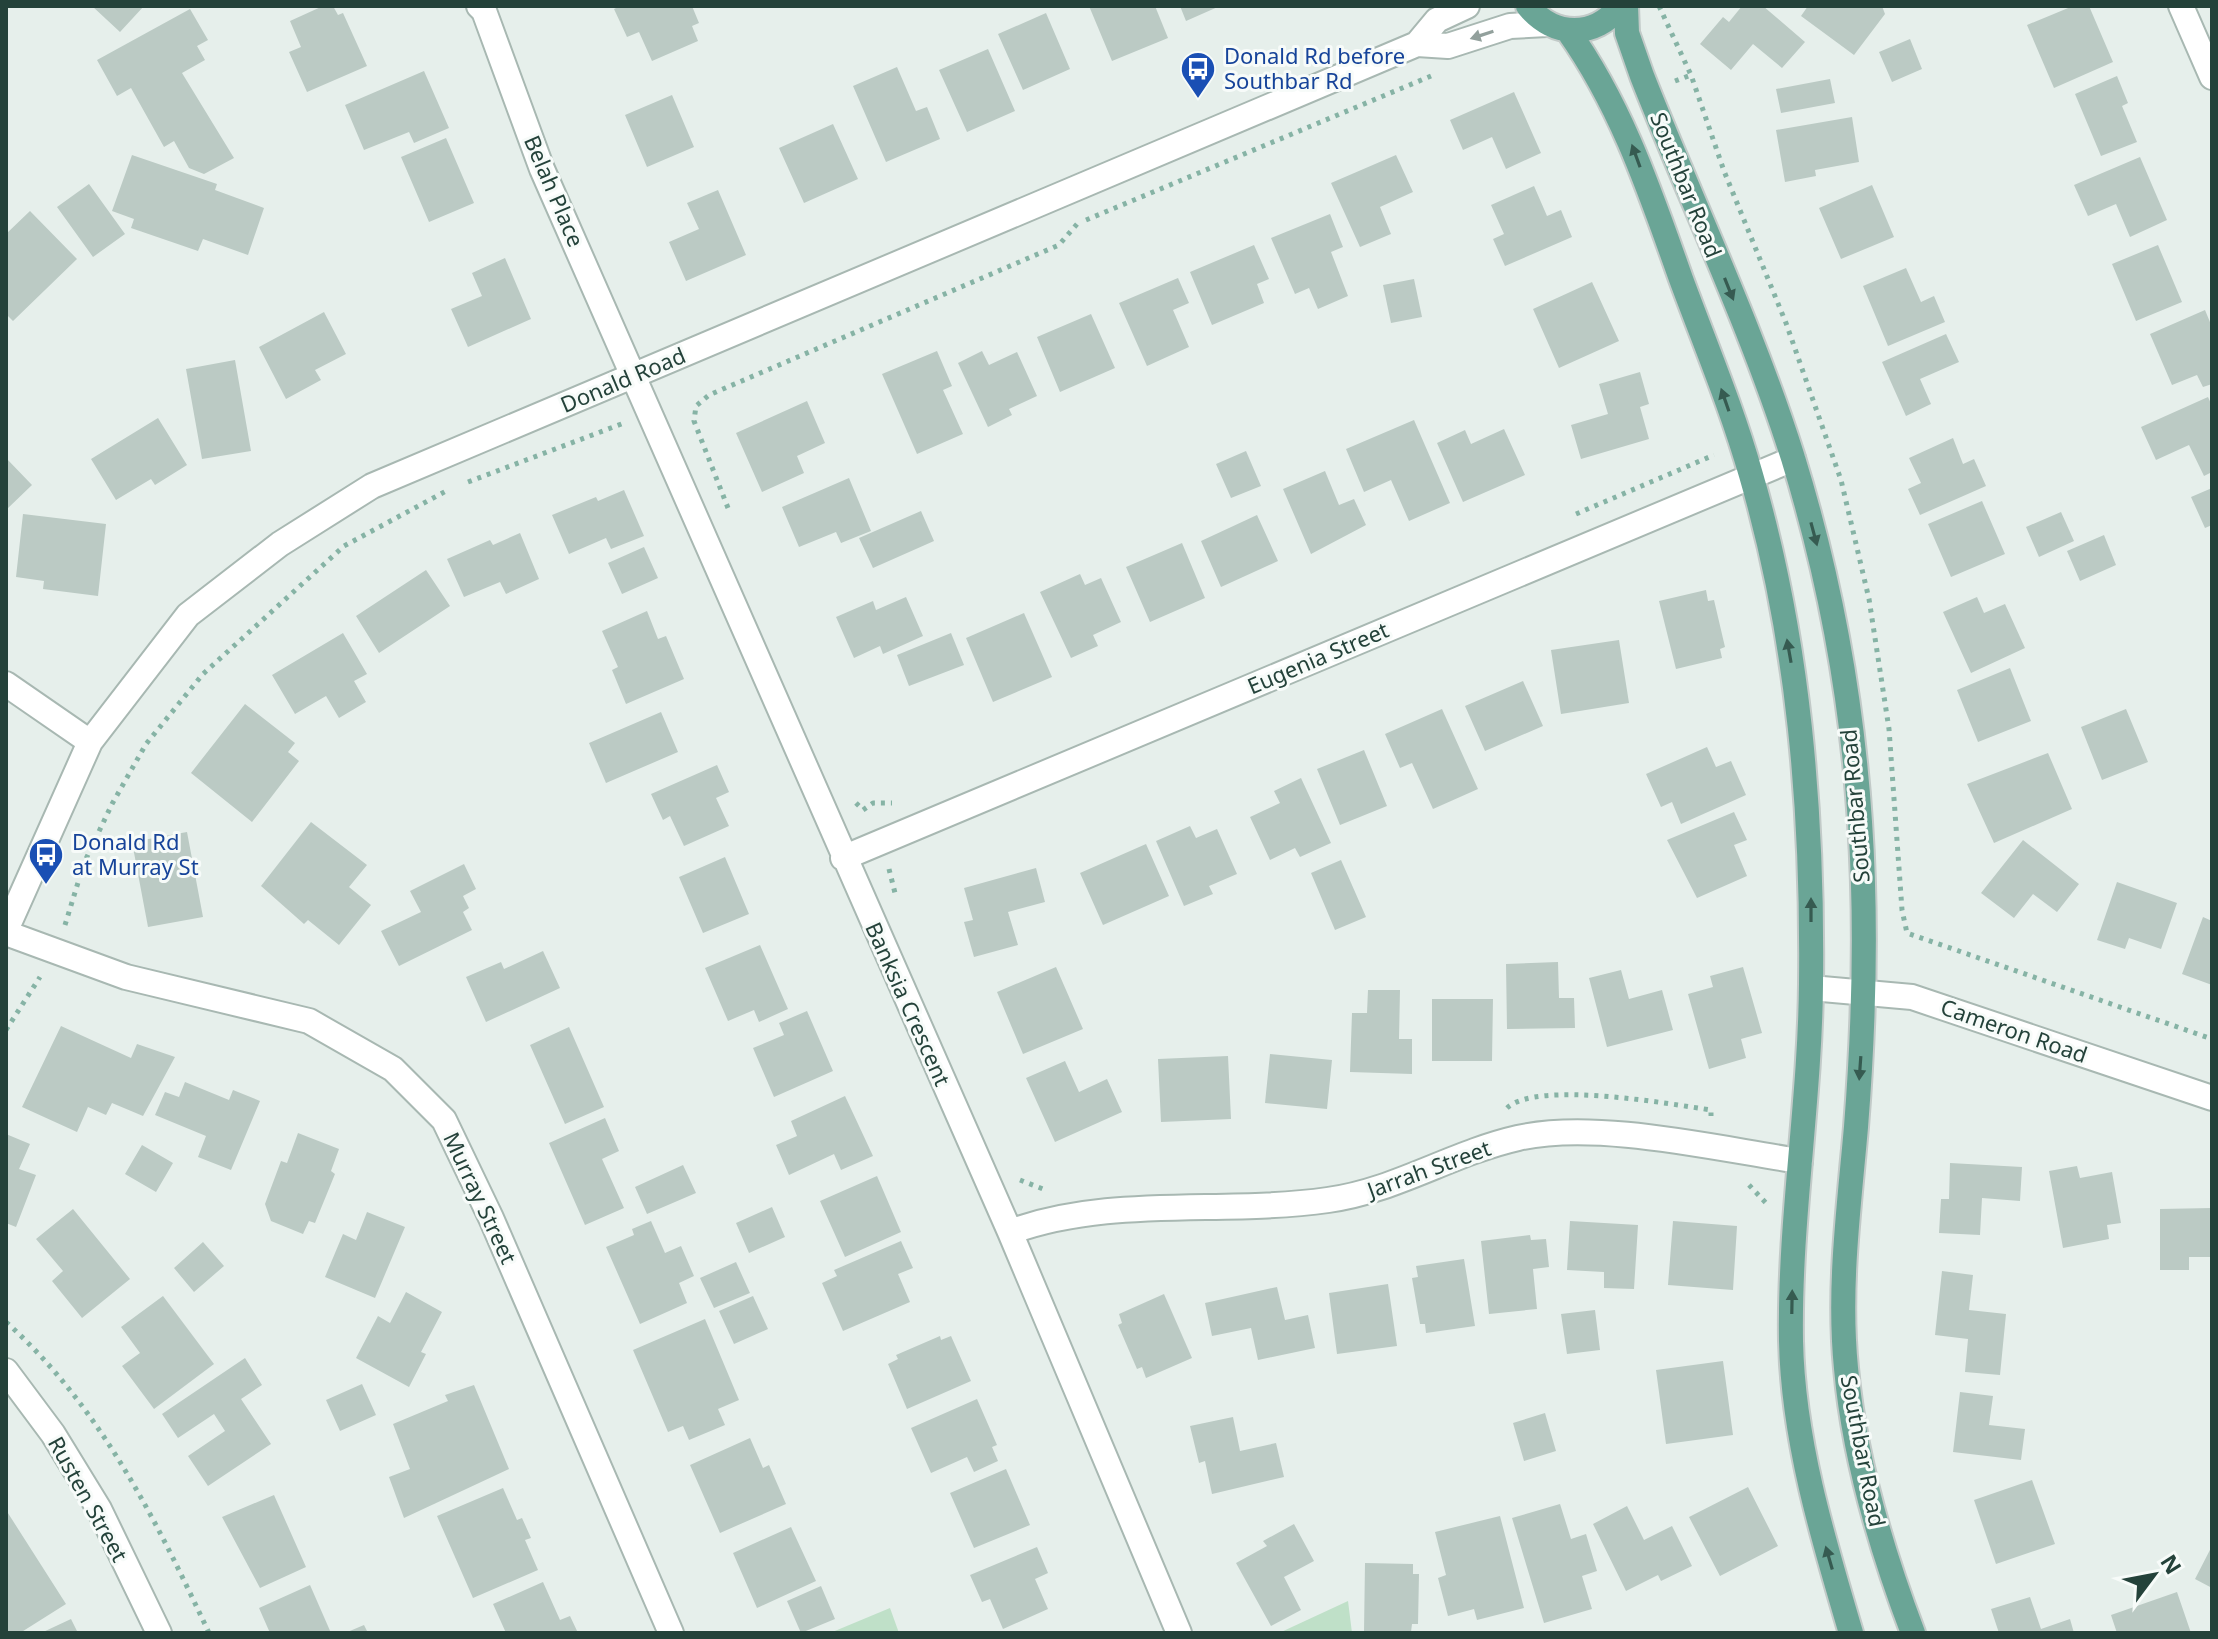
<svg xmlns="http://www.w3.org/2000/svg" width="2218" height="1639" viewBox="0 0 2218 1639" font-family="'Noto Sans',sans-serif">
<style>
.green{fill:#bfe0c8}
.building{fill:#bbcac4}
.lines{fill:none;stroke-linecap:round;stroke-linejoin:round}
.minor-casing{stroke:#a8b8b2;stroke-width:28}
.major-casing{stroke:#c2cac8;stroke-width:28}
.path{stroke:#86b3a5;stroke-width:5;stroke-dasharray:4 6;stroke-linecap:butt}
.minor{stroke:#fff;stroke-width:24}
.major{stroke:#6aa596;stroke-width:24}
.oneway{fill:#92a09c}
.oneway2{fill:#365b51}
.labels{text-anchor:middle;stroke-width:6;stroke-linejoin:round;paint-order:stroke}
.transit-label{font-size:22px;fill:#164399;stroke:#f7fbf9;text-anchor:start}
.street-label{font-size:22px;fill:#24423a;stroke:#f7fbf9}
</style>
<rect width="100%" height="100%" fill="#e6efeb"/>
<path class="green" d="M1348 1601 1352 1633H1279Z
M890 1608 899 1633H830Z"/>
<path class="building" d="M92 6H144L120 32Z
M323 6H333L338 15 343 13 367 66 307 92 289 52 301 47 290 21Z
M620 6H692L699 23 692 26 698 41 652 61 639 32 627 37 614 9Z
M1089 6H1155L1168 38 1112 61Z
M1180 6H1220L1186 21Z
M1742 6H1763L1805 42 1782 68 1753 44 1731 70 1700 44 1723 17 1729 22Z
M1808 6H1882L1885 14 1854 55 1801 16Z
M2073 6H2089L2113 62 2054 88 2027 25Z
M190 9 208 40 197 46 205 60 182 73 234 158 204 174 189 168 174 141 164 147 131 88 117 96 97 60Z
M1046 13 1070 69 1023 90 998 34Z
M1910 39 1922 69 1892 82 1879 52Z
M988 49 1015 111 967 132 939 70Z
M897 67 916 111 927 107 940 139 886 162 853 86Z
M424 71 449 128 414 143 409 132 364 150 345 105Z
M2117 76 2128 103 2122 106 2137 142 2101 156 2075 94Z
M1830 79 1835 103 1781 113 1776 89Z
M1514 92 1541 153 1506 169 1492 137 1463 150 1450 120Z
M672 95 694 147 647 167 625 115Z
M1852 117 1859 162 1815 170 1816 176 1785 182 1776 130Z
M833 124 858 179 804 203 779 148Z
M446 138 474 203 429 222 401 157Z
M132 155 217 184 215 190 264 208 248 255 203 239 198 251 131 228 134 219 112 211Z
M1396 155 1413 192 1380 207 1391 234 1360 247 1331 183Z
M2140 157 2167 220 2130 237 2116 204 2088 216 2074 185Z
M89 184 125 234 93 257 57 207Z
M1872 185 1894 237 1841 259 1819 208Z
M1534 186 1547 216 1561 210 1572 237 1505 266 1493 239 1504 234 1491 205Z
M718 190 746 255 686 281 669 242 699 229 687 203Z
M30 211 77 259 13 321 6 314V234Z
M1330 214 1343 247 1331 252 1348 296 1318 309 1309 288 1295 294 1271 238Z
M1254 245 1269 279 1257 284 1264 303 1212 325 1190 272Z
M2158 245 2182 302 2136 321 2112 264Z
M505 258 531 319 468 347 451 309 482 296 472 273Z
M1906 268 1921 302 1934 296 1945 322 1888 346 1863 286Z
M1178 278 1189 303 1173 310 1189 347 1147 366 1119 303Z
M1414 279 1422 317 1391 323 1383 285Z
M1592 282 1619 341 1559 368 1533 309Z
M2205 310 2212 327V384L2203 387 2197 375 2172 385 2150 334Z
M324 312 346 354 315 370 321 380 286 399 259 347Z
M1091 314 1115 368 1060 392 1037 337Z
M1946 334 1959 362 1920 379 1931 404 1906 416 1882 362Z
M937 351 952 386 943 390 963 434 917 454 882 374Z
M982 351 989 365 1017 352 1037 396 1009 409 1012 415 988 427 958 363Z
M235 360 251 451 202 459 186 369Z
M1640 372 1649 404 1640 407 1649 439 1581 459 1571 425 1608 414 1599 384Z
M2208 397 2212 406V472L2204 476 2189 445 2156 460 2141 427Z
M807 401 825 443 797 456 804 473 762 492 736 433Z
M158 418 187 465 155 485 151 479 116 500 91 459Z
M1414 420 1450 503 1409 521 1391 480 1364 492 1346 449Z
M1504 429 1525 475 1463 502 1437 443 1465 430 1471 444Z
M1953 438 1963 464 1974 459 1986 486 1920 515 1908 489 1921 483 1909 458Z
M1246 451 1261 486 1231 498 1216 464Z
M6 458 32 485 6 510Z
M1325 471 1339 505 1354 499 1366 525 1311 554 1283 489Z
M849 478 871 531 841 543 836 532 799 547 782 507Z
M2212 488V525L2205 528 2191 497Z
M624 490 644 536 611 549 606 538 569 554 552 515 596 497 598 501Z
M1982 501 2005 554 1951 577 1928 524Z
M921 511 934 541 873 568 859 538Z
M2061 512 2074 541 2039 557 2026 527Z
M23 514 106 524 98 596 43 589 44 581 16 577Z
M1257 515 1278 561 1221 587 1201 541Z
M520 533 539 579 506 594 500 582 464 597 447 559 490 540 493 545Z
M2104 535 2116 565 2080 581 2067 551Z
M1182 543 1205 598 1150 622 1126 567Z
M644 547 658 578 622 594 608 563Z
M426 570 450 606 379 653 356 616Z
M1080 574 1085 585 1101 578 1121 622 1093 635 1098 646 1071 658 1040 592Z
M1706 590 1708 601 1714 600 1725 647 1720 649 1722 658 1676 669 1659 601Z
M906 597 923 636 883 654 880 646 854 658 836 617 873 601 876 610Z
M1977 597 1984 613 2005 604 2025 648 1971 673 1943 612Z
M647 611 658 639 666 636 684 679 626 704 612 670 618 667 602 631Z
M1024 613 1052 677 993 702 966 638Z
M343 633 367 674 354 681 366 702 339 718 326 696 295 714 272 675Z
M951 633 964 665 909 686 897 655Z
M1619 640 1629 703 1561 714 1551 650Z
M2010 668 2031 721 1978 742 1957 690Z
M1523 681 1543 726 1485 751 1465 706Z
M245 704 295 743 288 752 299 761 252 822 191 773Z
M1442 709 1478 789 1433 809 1412 763 1400 768 1385 734Z
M2126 709 2148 762 2102 780 2081 727Z
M661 712 678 752 606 783 589 743Z
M1707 747 1716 767 1731 761 1746 795 1681 824 1672 802 1661 807 1646 774Z
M1364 750 1387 806 1340 825 1317 769Z
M2048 753 2072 809 1994 843 1967 784Z
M717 765 729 792 716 798 729 826 684 846 670 816 663 820 651 794Z
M1301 778 1331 843 1300 857 1295 848 1270 860 1250 817 1280 803 1274 791Z
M1734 812 1747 840 1734 845 1747 876 1697 898 1667 840Z
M311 822 367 865 349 887 371 905 339 945 308 920 304 924 261 886Z
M1190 826 1196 838 1217 829 1237 874 1209 886 1213 894 1184 906 1156 841Z
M187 832 203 917 148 927 132 842Z
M2023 840 2079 884 2057 912 2033 894 2014 918 1981 893Z
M1146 844 1169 896 1103 925 1080 873Z
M725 857 749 914 703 933 679 877Z
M1341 860 1366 917 1335 930 1311 873Z
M464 864 476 889 463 896 469 908 463 912 472 930 399 966 381 931 421 912 410 891Z
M1036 868 1045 902 1008 912 1018 945 974 957 964 922 973 920 964 888Z
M2117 882 2177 903 2161 949 2129 938 2125 949 2097 940Z
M2203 917 2212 921V985L2182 974Z
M760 945 788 1009 759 1022 754 1010 728 1021 705 968Z
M543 951 560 988 486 1022 466 977 501 962 504 969Z
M1558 962 1559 998H1574L1575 1028 1507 1029 1506 964Z
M1056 967 1083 1029 1023 1054 997 992Z
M1743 967 1762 1033 1741 1039 1746 1058 1709 1069 1688 994 1713 987 1710 976Z
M1621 970 1629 999 1662 990 1673 1030 1607 1047 1589 978Z
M1368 990H1400L1399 1039H1412V1074L1350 1072 1352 1013H1367Z
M1432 999H1493L1492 1061H1432Z
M807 1011 833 1071 774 1097 753 1048 784 1035 779 1023Z
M61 1026 131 1058 137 1044 175 1057 143 1116 112 1103 106 1115 88 1107 77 1132 22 1107Z
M569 1027 604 1107 565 1124 530 1045Z
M1270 1054 1332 1060 1327 1109 1265 1103Z
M1228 1056 1231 1119 1161 1122 1158 1059Z
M1065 1061 1079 1092 1107 1079 1122 1112 1055 1142 1026 1078Z
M185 1082 229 1100 233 1090 260 1101 231 1170 198 1157 206 1136 155 1115 165 1092 179 1097Z
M845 1096 873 1156 841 1170 834 1154 789 1175 776 1145 797 1136 791 1121Z
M605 1118 619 1151 602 1159 624 1208 585 1225 549 1143Z
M298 1133 339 1149 331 1171 335 1174 315 1223 309 1221 303 1234 271 1221 265 1204 281 1161 287 1163Z
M6 1134 30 1144 19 1169 36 1175 16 1227 6 1223Z
M142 1145 173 1163 156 1192 125 1174Z
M1950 1163 2022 1167 2020 1201 1982 1198 1980 1235 1939 1233 1941 1199H1949Z
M683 1165 696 1193 647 1214 635 1187Z
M2077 1166 2080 1178 2112 1172 2121 1223 2107 1225 2109 1239 2063 1248 2049 1171Z
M877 1176 901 1232 845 1257 820 1201Z
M772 1207 785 1237 749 1253 736 1223Z
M2212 1208V1257H2189V1270H2160V1209Z
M73 1209 130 1279 82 1318 52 1281 63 1271 36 1239Z
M367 1212 405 1227 375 1298 325 1277 343 1234 356 1240Z
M651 1221 665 1253 681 1246 694 1276 679 1283 687 1303 640 1324 606 1247 634 1235 632 1229Z
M1570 1221 1638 1225 1634 1289 1604 1288V1272L1567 1270Z
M1673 1221 1737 1226 1733 1290 1668 1285Z
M1530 1235 1531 1240 1546 1239 1549 1267 1533 1269 1537 1309 1489 1314 1481 1241Z
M901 1241 913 1268 898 1274 910 1302 843 1331 822 1283 837 1276 834 1270Z
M203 1242 224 1266 194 1292 174 1268Z
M1464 1259 1475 1326 1426 1333 1425 1324H1420L1412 1278 1418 1277 1416 1266Z
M736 1262 750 1293 714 1308 700 1278Z
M1942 1271 1973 1275 1969 1310 2006 1314 2000 1375 1965 1372 1968 1339 1935 1335Z
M1388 1284 1397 1346 1337 1354 1329 1293Z
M1277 1287 1285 1320 1308 1315 1315 1348 1258 1360 1251 1328 1212 1336 1205 1303Z
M406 1292 442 1312 421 1352 426 1354 409 1387 356 1358 378 1316 390 1323Z
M1164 1294 1192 1358 1146 1378 1142 1367 1137 1369 1118 1325 1122 1323 1119 1314Z
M163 1296 214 1364 154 1409 122 1366 140 1353 121 1327Z
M753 1296 768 1329 734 1344 719 1311Z
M1595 1310 1600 1350 1567 1354 1561 1314Z
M705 1319 739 1400 718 1409 725 1425 689 1440 683 1426 668 1432 633 1350Z
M940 1336 941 1340 951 1336 971 1381 907 1409 888 1364 898 1359 896 1355Z
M245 1358 262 1385 241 1399 271 1444 208 1486 188 1456 225 1431 214 1414 178 1438 162 1414Z
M1723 1361 1733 1435 1666 1444 1656 1370Z
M362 1384 376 1415 340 1431 326 1400Z
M474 1385 509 1469 404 1518 389 1477 410 1469 393 1424 448 1401 445 1395Z
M1960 1392 1993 1396 1989 1425 2025 1429 2021 1460 1953 1452Z
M977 1399 997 1445 992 1447 998 1461 974 1472 967 1457 931 1473 911 1428Z
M1545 1413 1556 1451 1524 1461 1513 1423Z
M1233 1417 1240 1451 1276 1443 1284 1477 1212 1494 1205 1461 1199 1463 1190 1426Z
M750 1438 763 1468 769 1465 786 1504 720 1533 690 1465Z
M1006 1469 1030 1525 974 1548 950 1493Z
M2032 1480 2055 1544 1996 1564 1974 1500Z
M1748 1487 1778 1546 1720 1576 1689 1517Z
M503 1488 517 1520 522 1518 531 1538 525 1540 538 1570 473 1598 437 1516Z
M274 1495 306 1567 260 1588 222 1517Z
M1560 1504 1571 1539 1586 1534 1597 1571 1582 1576 1592 1609 1544 1623 1512 1518Z
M1627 1506 1644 1540 1672 1526 1692 1566 1661 1581 1658 1575 1626 1591 1593 1524Z
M6 1510 66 1604 20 1633H6Z
M1500 1516 1524 1608 1477 1620 1474 1609 1448 1616 1438 1578 1446 1575 1435 1532Z
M1294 1524 1314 1561 1284 1577 1301 1610 1271 1626 1236 1563 1267 1546 1263 1541Z
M791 1527 816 1581 757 1608 733 1553Z
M2212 1546V1588L2195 1579Z
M1037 1547 1048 1573 1035 1579 1048 1609 1003 1629 990 1599 982 1602 970 1575Z
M1365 1563 1413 1564V1574H1419L1418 1624H1412L1411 1632H1364Z
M543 1582 560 1620 570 1616 578 1633H506L493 1604Z
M310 1585 331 1633H270L259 1608Z
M821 1586 835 1619 801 1633 787 1601Z
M2177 1592 2191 1633H2117L2111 1615Z
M2030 1597 2041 1629 2070 1619 2074 1633H1999L1991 1609Z
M71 1619 78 1633H41Z
M364 1625 368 1633H345Z"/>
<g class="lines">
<defs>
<path id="minor" d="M479 6 484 11 542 169 1010 1232 1179 1633
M2181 6 2212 77
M1417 44 1448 46 1510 26 1547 24
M6 684 90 742
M843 858 1793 459
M6 930 90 742 188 615 280 544 372 486 1417 44 1437 20 1467 6
M6 933 126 977 309 1021 393 1069 444 1120 491 1218 671 1633
M1811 988 1912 997 2212 1098
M1010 1232C1110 1195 1223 1215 1328 1200 1395 1191 1452 1153 1518 1138 1597 1120 1718 1149 1800 1161
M6 1371 53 1434 99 1509 159 1633"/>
<path id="major" d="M1528 6C1554 38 1595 38 1620 6
M1626 6 1627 33 1642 76C1692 203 1752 328 1793 458 1829 575 1852 699 1860 822 1867 924 1864 1026 1856 1127 1849 1207 1838 1288 1846 1368 1854 1458 1881 1549 1913 1633
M1568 31C1622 107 1650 192 1681 279 1705 344 1732 408 1751 475 1799 640 1813 812 1811 984 1810 1103 1789 1221 1791 1341 1793 1440 1823 1539 1851 1633"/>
</defs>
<use href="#minor" class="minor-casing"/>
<use href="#major" class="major-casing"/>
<path class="path" d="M1659 6 1691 75 1724 171 1786 323 1841 480 1869 599 1889 729 1902 910 1907 933 2212 1039
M1675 81 1691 75
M1086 220 1431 76
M468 482 624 423
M728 508 694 421 696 406 709 395 1059 245 1077 224
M1576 514 1714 455
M856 803 863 810 873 803H892
M889 869 895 893
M65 925 84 863 112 804 146 744 203 674 344 546 448 490
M6 1030 40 977
M1507 1108C1537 1080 1670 1104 1711 1110V1116
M1020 1180 1043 1189
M1749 1185 1766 1203
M6 1322C100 1406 156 1520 209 1633"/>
<use href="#minor" class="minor"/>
<use href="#major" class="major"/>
</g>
<defs><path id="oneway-solid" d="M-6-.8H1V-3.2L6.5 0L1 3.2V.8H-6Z" transform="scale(2)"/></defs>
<use class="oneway" href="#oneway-solid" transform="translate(1482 35) rotate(162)"/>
<g class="oneway2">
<use href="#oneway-solid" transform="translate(1636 156) rotate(-110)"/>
<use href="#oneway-solid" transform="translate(1729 289) rotate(68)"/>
<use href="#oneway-solid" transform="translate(1725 400) rotate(-109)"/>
<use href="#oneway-solid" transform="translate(1814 534) rotate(75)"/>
<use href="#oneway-solid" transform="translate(1789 651) rotate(-100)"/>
<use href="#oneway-solid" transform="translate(1811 910) rotate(-90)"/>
<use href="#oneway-solid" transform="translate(1860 1068) rotate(94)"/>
<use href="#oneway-solid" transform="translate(1792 1302) rotate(-89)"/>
<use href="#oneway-solid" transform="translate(1829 1558) rotate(-106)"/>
</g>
<defs>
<symbol id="bus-pin" viewBox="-11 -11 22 30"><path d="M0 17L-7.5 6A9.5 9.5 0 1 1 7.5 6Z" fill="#1a4fb4" stroke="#f7fbf9"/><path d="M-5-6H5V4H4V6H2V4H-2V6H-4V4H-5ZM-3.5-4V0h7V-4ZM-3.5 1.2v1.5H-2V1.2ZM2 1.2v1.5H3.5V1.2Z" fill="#fff"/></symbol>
</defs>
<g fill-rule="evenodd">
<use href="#bus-pin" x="1178" y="49" width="40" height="54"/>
<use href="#bus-pin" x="26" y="835" width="40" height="54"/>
</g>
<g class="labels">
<g class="transit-label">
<text x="1224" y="64">Donald Rd before<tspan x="1224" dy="25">Southbar Rd</tspan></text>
<text x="72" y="850">Donald Rd<tspan x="72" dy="25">at Murray St</tspan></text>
</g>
<g class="street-label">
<text transform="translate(1686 185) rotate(68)" y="8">Southbar Road</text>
<text transform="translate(554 191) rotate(67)" y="8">Belah Place</text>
<text transform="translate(623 380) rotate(-23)" y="8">Donald Road</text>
<text transform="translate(1318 658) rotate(-23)" y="8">Eugenia Street</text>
<text transform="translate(1855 806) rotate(-95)" y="8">Southbar Road</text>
<text transform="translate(908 1004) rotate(66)" y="8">Banksia Crescent</text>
<text transform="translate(2014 1031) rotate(19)" y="8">Cameron Road</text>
<text transform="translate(1429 1169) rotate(-20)" y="8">Jarrah Street</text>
<text transform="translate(480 1198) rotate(65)" y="8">Murray Street</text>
<text transform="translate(1863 1451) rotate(79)" y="8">Southbar Road</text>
<text transform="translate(88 1499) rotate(61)" y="8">Rusten Street</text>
</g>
</g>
<rect width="2218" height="1639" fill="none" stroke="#24423a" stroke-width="16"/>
<g transform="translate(2154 1575) rotate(58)" stroke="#f7fbf9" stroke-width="6" paint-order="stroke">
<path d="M0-6L14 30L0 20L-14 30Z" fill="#24423a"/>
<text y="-12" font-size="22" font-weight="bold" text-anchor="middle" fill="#24423a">N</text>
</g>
</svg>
